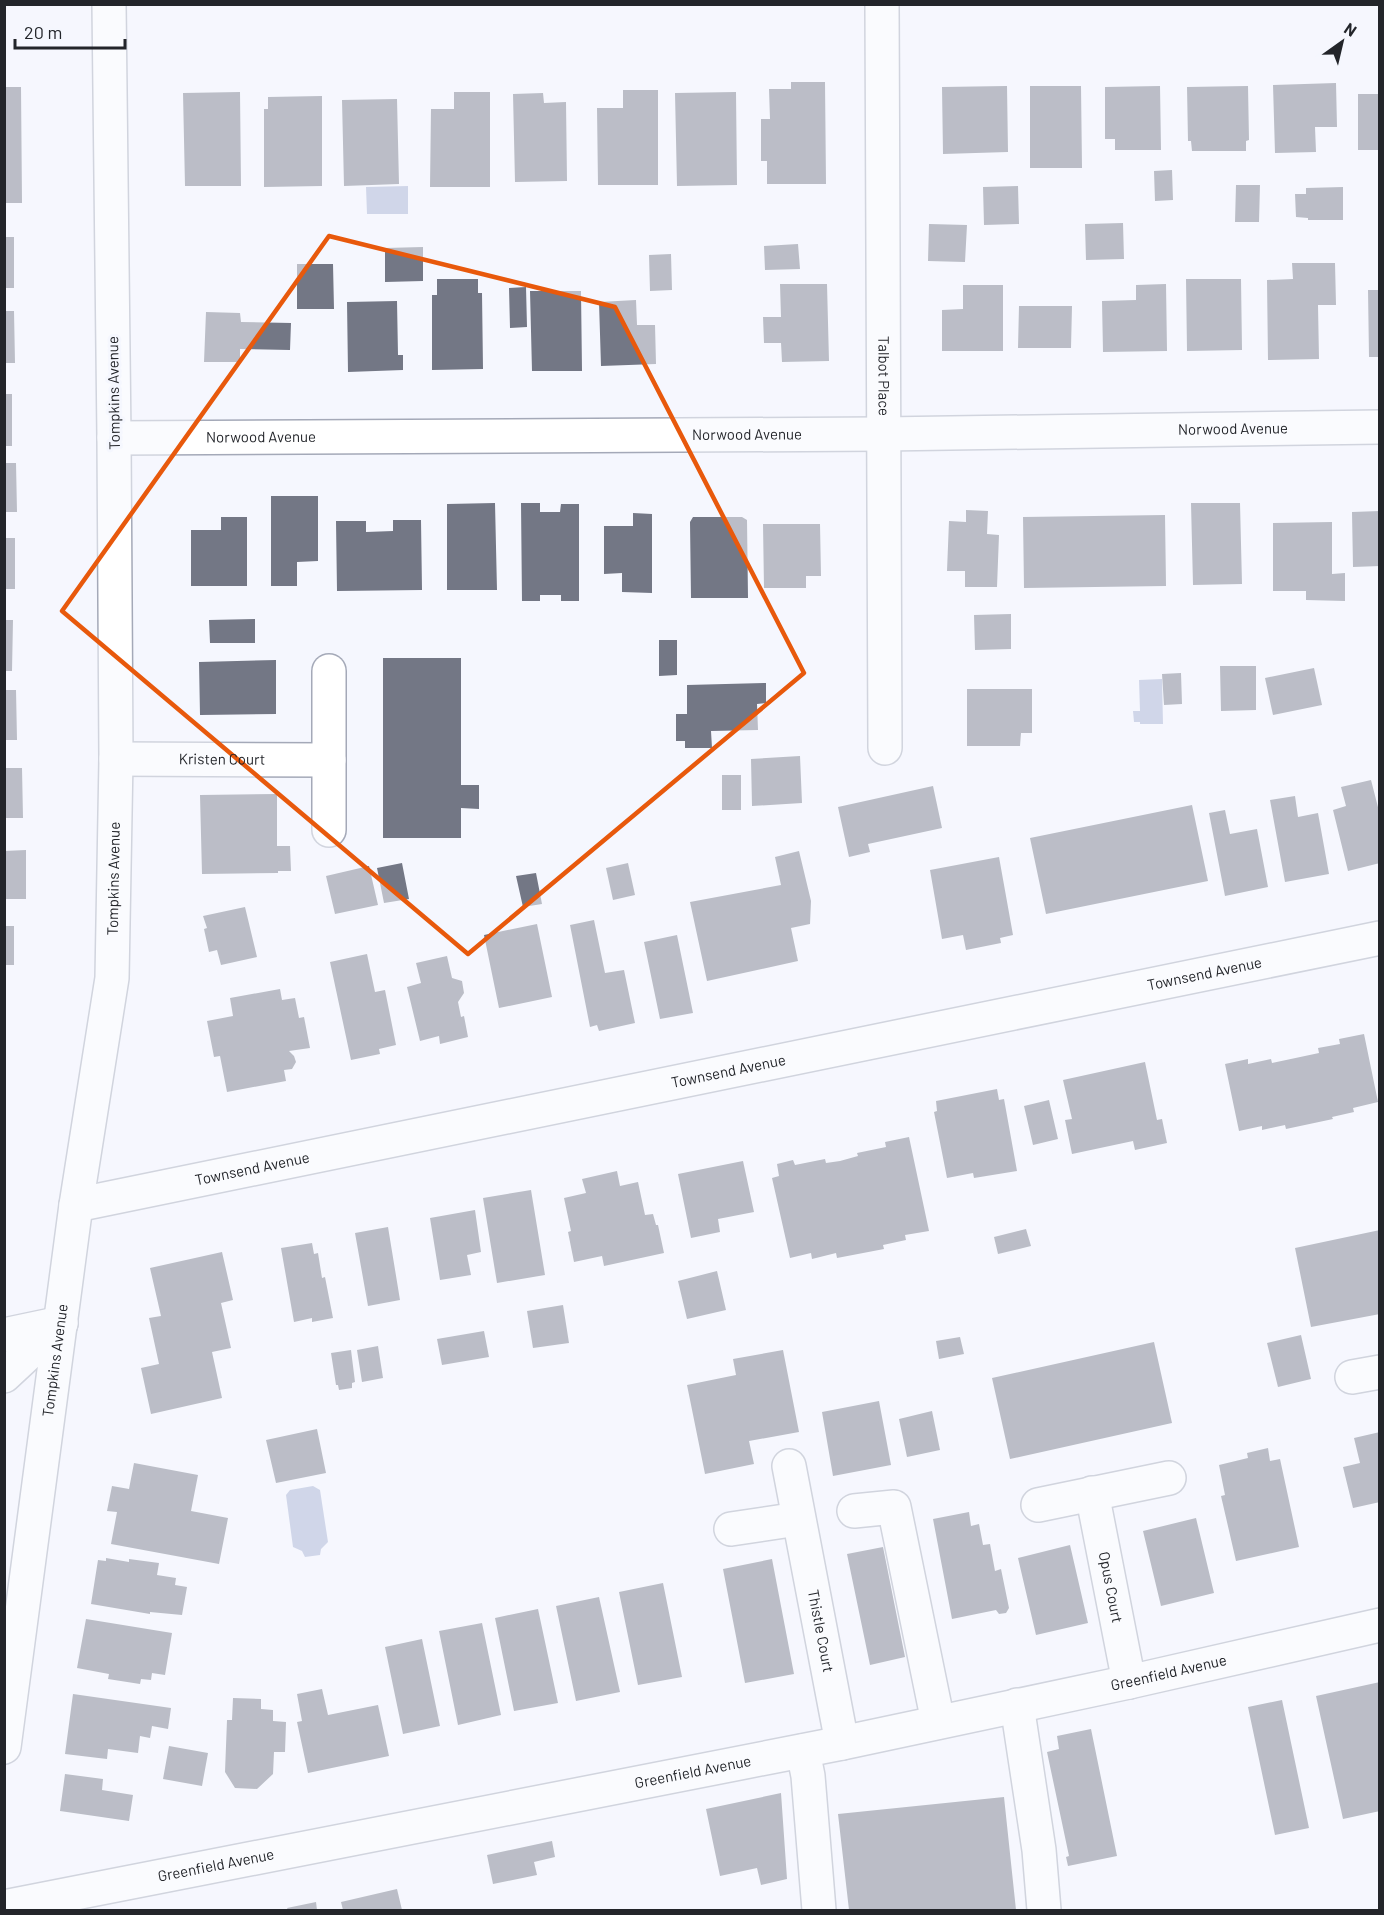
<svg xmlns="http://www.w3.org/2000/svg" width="1384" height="1915" viewBox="0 0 1384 1915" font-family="Barlow,sans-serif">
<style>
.water{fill:#a3add1}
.building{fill:#737785}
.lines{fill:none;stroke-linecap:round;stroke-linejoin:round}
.minor-casing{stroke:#a4a9b8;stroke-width:36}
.minor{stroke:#fff;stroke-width:33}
.marked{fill:none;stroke:#e8590c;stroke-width:4.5;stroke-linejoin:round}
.labels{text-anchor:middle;stroke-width:6;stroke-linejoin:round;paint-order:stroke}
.street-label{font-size:15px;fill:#23252a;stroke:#f5f7fe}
</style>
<rect width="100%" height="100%" fill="#f5f7fe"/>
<path class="water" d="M408 186V214H367L366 187Z
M1162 679 1163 724H1140V722H1134L1133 711H1140L1139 680Z
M313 1486 320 1490 328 1542 321 1549 320 1555 305 1557 302 1551 293 1547 286 1495 290 1490Z"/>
<path class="building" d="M791 82H825L826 184H767V161H761V119H770L769 89H791Z
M1336 83 1337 127H1315L1316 152 1275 153 1273 85Z
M1007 86 1008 152 943 154 942 87Z
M1030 86H1081L1082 168H1030Z
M1160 86 1161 150H1115V139H1105V87Z
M1248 86 1249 140 1246 141V151H1192L1191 141H1188L1187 87Z
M4 87H21L22 203H4Z
M623 90H658V185H598L597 108H623Z
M240 92 241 186H185L183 93Z
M454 92H490V187H430L431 109H454Z
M736 92 737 185 677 186 675 93Z
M543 93 544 103 566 102 567 181 515 182 513 94Z
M1358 94H1380V150H1358Z
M322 96V186L264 187V109H268V97Z
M397 99 399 184 344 186 342 100Z
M1172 170 1173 200 1155 201 1154 171Z
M1236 185H1260L1259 222H1235Z
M1018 186 1019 224 984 225 983 187Z
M1343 187V220H1308V218L1296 217 1295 194H1306V188Z
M1123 223 1124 259 1086 260 1085 224Z
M929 224 967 225 965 262 928 261Z
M4 237H14V288H4Z
M798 244 800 269 765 270 764 246Z
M423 247V281L385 282V248Z
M671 254 672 290 650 291 649 255Z
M1292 263H1335L1336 305H1318L1319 359 1268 360 1267 280 1293 279Z
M297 264H333L334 309H297Z
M437 279H478V293H482L483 369 432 370V295H437Z
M1186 279H1241L1242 350 1187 351Z
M780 284H827L829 361 782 362 781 343H764L763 317H781Z
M1166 284 1167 351 1103 352 1102 301 1136 300V285Z
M963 285H1003V351H942V310L963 309Z
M526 287 527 327 510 328 509 288Z
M1368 290H1380V357H1369Z
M530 291H581L582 371H532Z
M636 300 637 325H655L656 364 601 366 599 302Z
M397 301 398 355H403V370L348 372 347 302Z
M1019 306H1072L1071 348H1018Z
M4 311H14L15 363H4Z
M206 312 240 313 241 322 291 323 290 350 240 349V362H204Z
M4 394H12V446H4Z
M4 463H16L17 512H4Z
M271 496H318V561L297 562V586H271Z
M495 503 497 590H447V504Z
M521 503H540V512H560L561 504H579V601H561V595H540V601H522Z
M1191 503H1240L1242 584 1193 585Z
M966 510 988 511 987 534 999 535 997 587H965V571H947L949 521 966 522Z
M1380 511V566L1353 567 1352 512Z
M633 513 652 514V593L622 592V573L604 574V526H633Z
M1165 515 1166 586 1024 588 1023 517Z
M221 517H247V586H191V530H221Z
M693 517H742L747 520 748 598H691L690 522Z
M393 520H421L422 590 337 591 336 521H366V532L393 531Z
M1332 522V574L1345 573V601L1306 600V591H1273V523Z
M763 524H820L821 576H806V588H764Z
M4 538H15V589H4Z
M1011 614V649L975 650 974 615Z
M255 619V643H210L209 620Z
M4 620H13L12 671H4Z
M659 640H677V675L659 676Z
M383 658H461V785H479V809L461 808V838H383Z
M276 660V714L200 715 199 662Z
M1220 666H1256V710L1221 711Z
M1314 668 1322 705 1273 715 1265 678Z
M1181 673 1182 704 1164 705 1162 674Z
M766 683V703L757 704 758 730 711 731 712 748H685V741H676V714H687V685Z
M967 689H1032V733H1021L1020 746H967Z
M4 690H16L17 740H4Z
M800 756 802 803 752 806 751 759Z
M4 768H22L23 818H4Z
M722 775H741V810H722Z
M1371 780 1380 815V863L1348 871 1333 810 1346 806 1341 787Z
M933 786 942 828 868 844 870 852 849 857 838 807Z
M277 794V846H290L291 871H278V873L202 874 200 795Z
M1295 796 1298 817 1318 813 1329 874 1285 882 1270 800Z
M1192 805 1208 881 1046 914 1030 838Z
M1225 810 1230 834 1257 829 1268 887 1225 896 1209 813Z
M26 850V899H4V851Z
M799 851 811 901 810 924 791 928 798 961 707 981 690 902 781 885 775 857Z
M999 857 1013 935 1000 938 1001 943 966 950 963 935 942 939 930 870Z
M402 863 409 899 384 903 377 868Z
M628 863 635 895 613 900 606 868Z
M369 866 378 905 335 914 326 876Z
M536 873 542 904 523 907 516 876Z
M245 907 257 957 221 965 217 950 209 952 204 929 207 928 203 916Z
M594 920 605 973 624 970 635 1023 599 1031 597 1025 590 1027 570 925Z
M537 924 552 997 499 1008 484 935Z
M4 926H14V965H4Z
M677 935 693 1013 660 1019 644 942Z
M367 954 375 992 385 990 396 1045 379 1049 380 1054 351 1060 330 962Z
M447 956 452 978 462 981 464 993 458 1002 461 1017 464 1016 468 1037 440 1044 439 1036 420 1041 407 987 421 983 416 963Z
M280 989 282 1000 295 998 299 1018 304 1017 310 1048 289 1051 294 1056 296 1062 292 1069 284 1070 286 1081 227 1092 220 1056 214 1057 207 1021 233 1016 230 998Z
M1364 1034 1378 1102 1353 1108 1354 1112 1332 1117 1333 1119 1286 1129 1285 1125 1262 1130V1126L1239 1131 1225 1064 1248 1059V1064L1271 1059 1272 1063 1319 1053 1318 1048 1340 1044 1339 1039Z
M1145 1062 1157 1120 1162 1119 1167 1143 1135 1150 1133 1141 1072 1154 1065 1120 1072 1119 1063 1080Z
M997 1089 999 1100 1004 1099 1017 1171 974 1178 973 1173 947 1178 934 1112 937 1111 936 1101Z
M1049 1100 1058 1139 1033 1145 1024 1106Z
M909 1137 929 1231 905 1235 906 1240 883 1245 884 1249 837 1258 836 1253 812 1259 811 1253 790 1258 772 1178 779 1176 777 1164 793 1160 795 1165 825 1159 826 1163 840 1161 858 1156 857 1153 886 1147 885 1142Z
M743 1161 754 1212 718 1219 720 1232 691 1238 678 1174Z
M617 1171 620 1186 638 1182 645 1215 653 1214 656 1225H658L664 1253 604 1266 602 1256 574 1262 568 1232 571 1231 564 1198 586 1193 582 1179Z
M531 1190 545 1275 497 1283 483 1198Z
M475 1210 481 1252 467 1255 471 1275 440 1280 430 1218Z
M388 1227 400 1300 368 1306 355 1233Z
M1026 1229 1031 1246 998 1254 994 1237Z
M1380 1230V1314L1311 1327 1295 1248Z
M312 1243 314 1254 318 1253 322 1278 325 1277 333 1318 312 1322V1318L294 1322 281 1248Z
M222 1252 233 1300 221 1303 231 1348 212 1352 222 1398 151 1414 141 1368 159 1364 149 1318 161 1316 150 1268Z
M717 1271 726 1310 687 1319 678 1281Z
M563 1305 569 1343 533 1348 527 1311Z
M484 1331 489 1357 442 1365 437 1339Z
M1301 1335 1311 1379 1278 1387 1267 1343Z
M960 1337 964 1354 939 1359 936 1341Z
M1154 1342 1172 1423 1010 1459 992 1378Z
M378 1346 383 1378 362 1382 357 1350Z
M351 1350 355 1382 352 1383V1388L339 1390 338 1385H336L331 1353Z
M783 1350 799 1432 749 1441 754 1464 705 1474 687 1385 736 1375 733 1359Z
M879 1401 891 1465 833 1476 822 1412Z
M932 1411 940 1450 907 1457 899 1419Z
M317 1429 326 1473 276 1483 266 1440Z
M1380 1432V1502L1353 1508 1343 1467 1360 1463 1354 1438Z
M1268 1448 1270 1461 1280 1459 1299 1547 1236 1561 1221 1496 1225 1495 1219 1465 1248 1458 1247 1453Z
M134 1463 198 1475 191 1511 228 1518 219 1564 111 1544 117 1512 107 1511 112 1486 129 1489Z
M969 1512 971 1526 979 1524 983 1545 990 1544 995 1571 1001 1569 1009 1608 1006 1613 999 1614 996 1610 952 1619 933 1519Z
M1196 1518 1214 1593 1161 1606 1143 1531Z
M1070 1545 1088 1623 1036 1635 1018 1558Z
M883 1547 905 1657 870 1665 847 1554Z
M106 1558 129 1562V1559L159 1563 157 1575 176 1578 175 1585 187 1587 182 1615 150 1612V1614L91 1604 98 1560 106 1561Z
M772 1559 794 1674 745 1683 723 1569Z
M663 1583 682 1677 638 1685 619 1592Z
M599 1597 620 1692 576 1701 556 1606Z
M538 1609 558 1703 514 1711 495 1618Z
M86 1619 172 1633 165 1675 152 1673 151 1680 141 1679 140 1684 108 1679 109 1674 77 1668Z
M482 1623 501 1715 458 1725 439 1631Z
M422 1639 440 1726 403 1734 385 1647Z
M1380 1682V1811L1343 1819 1316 1696Z
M322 1689 328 1715 378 1705 389 1756 308 1773 297 1722 302 1721 297 1694Z
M73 1694 171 1708 168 1729 152 1726 150 1738 140 1736 138 1753 108 1749 107 1759 65 1754Z
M233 1698 261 1699V1709L273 1710V1721L286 1722 285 1752H274L273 1774 257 1789 235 1788 225 1772 227 1720H232Z
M1282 1700 1309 1828 1275 1835 1248 1707Z
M1091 1729 1117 1856 1068 1866 1066 1857 1069 1856 1047 1752 1059 1749 1057 1736Z
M169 1746 208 1753 202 1786 163 1779Z
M65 1774 103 1779 102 1790 133 1795 129 1821 60 1811Z
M781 1793 787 1879 761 1885 757 1868 720 1876 706 1809Z
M1004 1797 1016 1910H849L838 1814Z
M552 1841 555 1857 534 1862 537 1875 493 1884 487 1855Z
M397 1889 402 1910H343L341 1902Z
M316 1902 317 1910H288L287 1908Z"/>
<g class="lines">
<defs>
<g id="minor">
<path id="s1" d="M882 4 885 748"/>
<path id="s2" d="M114 438 883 434 1380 427"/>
<path d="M329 671V830"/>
<path id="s3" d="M116 759 329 760"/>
<path id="s4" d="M76 1205 1380 938"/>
<path d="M4 1335 61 1323"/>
<path d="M4 1376 61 1323"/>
<path d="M1352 1377 1380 1372"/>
<path id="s5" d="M789 1466 842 1743"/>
<path id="s6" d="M1092 1493 1129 1682"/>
<path d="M1038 1505 1169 1478"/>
<path d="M854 1511 894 1507 938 1722"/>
<path d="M731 1529 798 1519"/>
<path d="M1017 1705 1039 1850 1044 1910"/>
<path id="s7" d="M4 1747 76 1205 112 978 116 759 114 438 109 4"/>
<path d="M803 1751 808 1776 819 1910"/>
<path id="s8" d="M4 1907 842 1743 1129 1682 1380 1625"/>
</g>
</defs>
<use href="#minor" class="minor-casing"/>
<use href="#minor" class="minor"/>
</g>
<path d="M0 0H1384V1915H0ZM329 236 615 307 804 673 468 954 62 611Z" fill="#f5f7fe" fill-opacity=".55" fill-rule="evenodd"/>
<path class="marked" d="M329 236 615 307 804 673 468 954 62 611Z"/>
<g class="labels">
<g class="street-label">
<text dy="5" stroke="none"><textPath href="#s1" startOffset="372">Talbot Place</textPath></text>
<text transform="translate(114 393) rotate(-91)" y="5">Tompkins Avenue</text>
<text dy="5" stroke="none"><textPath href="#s2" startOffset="1119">Norwood Avenue</textPath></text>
<text dy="5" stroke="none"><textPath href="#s2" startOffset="633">Norwood Avenue</textPath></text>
<text dy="5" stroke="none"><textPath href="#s2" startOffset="147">Norwood Avenue</textPath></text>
<text dy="5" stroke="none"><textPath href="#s3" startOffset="106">Kristen Court</textPath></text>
<text dy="5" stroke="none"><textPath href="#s7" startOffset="876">Tompkins Avenue</textPath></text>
<text dy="5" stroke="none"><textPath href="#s4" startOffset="1152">Townsend Avenue</textPath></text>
<text dy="5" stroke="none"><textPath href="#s4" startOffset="666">Townsend Avenue</textPath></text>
<text dy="5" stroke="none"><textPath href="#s4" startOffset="180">Townsend Avenue</textPath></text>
<text dy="5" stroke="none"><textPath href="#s7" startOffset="390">Tompkins Avenue</textPath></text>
<text dy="5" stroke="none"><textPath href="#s6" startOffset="96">Opus Court</textPath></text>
<text dy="5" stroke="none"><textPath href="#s5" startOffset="168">Thistle Court</textPath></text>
<text dy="5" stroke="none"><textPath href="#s8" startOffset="1188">Greenfield Avenue</textPath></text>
<text dy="5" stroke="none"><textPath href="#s8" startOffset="702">Greenfield Avenue</textPath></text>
<text dy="5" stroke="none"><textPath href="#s8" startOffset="216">Greenfield Avenue</textPath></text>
</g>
</g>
<rect width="1384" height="1915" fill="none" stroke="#23252a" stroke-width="12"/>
<g transform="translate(1342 42) rotate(34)" stroke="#f5f7fe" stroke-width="4.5" paint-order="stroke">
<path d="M0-4.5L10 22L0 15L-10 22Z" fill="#23252a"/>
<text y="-9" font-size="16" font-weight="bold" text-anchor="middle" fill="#23252a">N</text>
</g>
<path d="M15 39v9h110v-9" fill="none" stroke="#23252a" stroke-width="3"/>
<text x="24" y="39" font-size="18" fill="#23252a" stroke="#f5f7fe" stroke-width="4.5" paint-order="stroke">20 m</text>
</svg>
